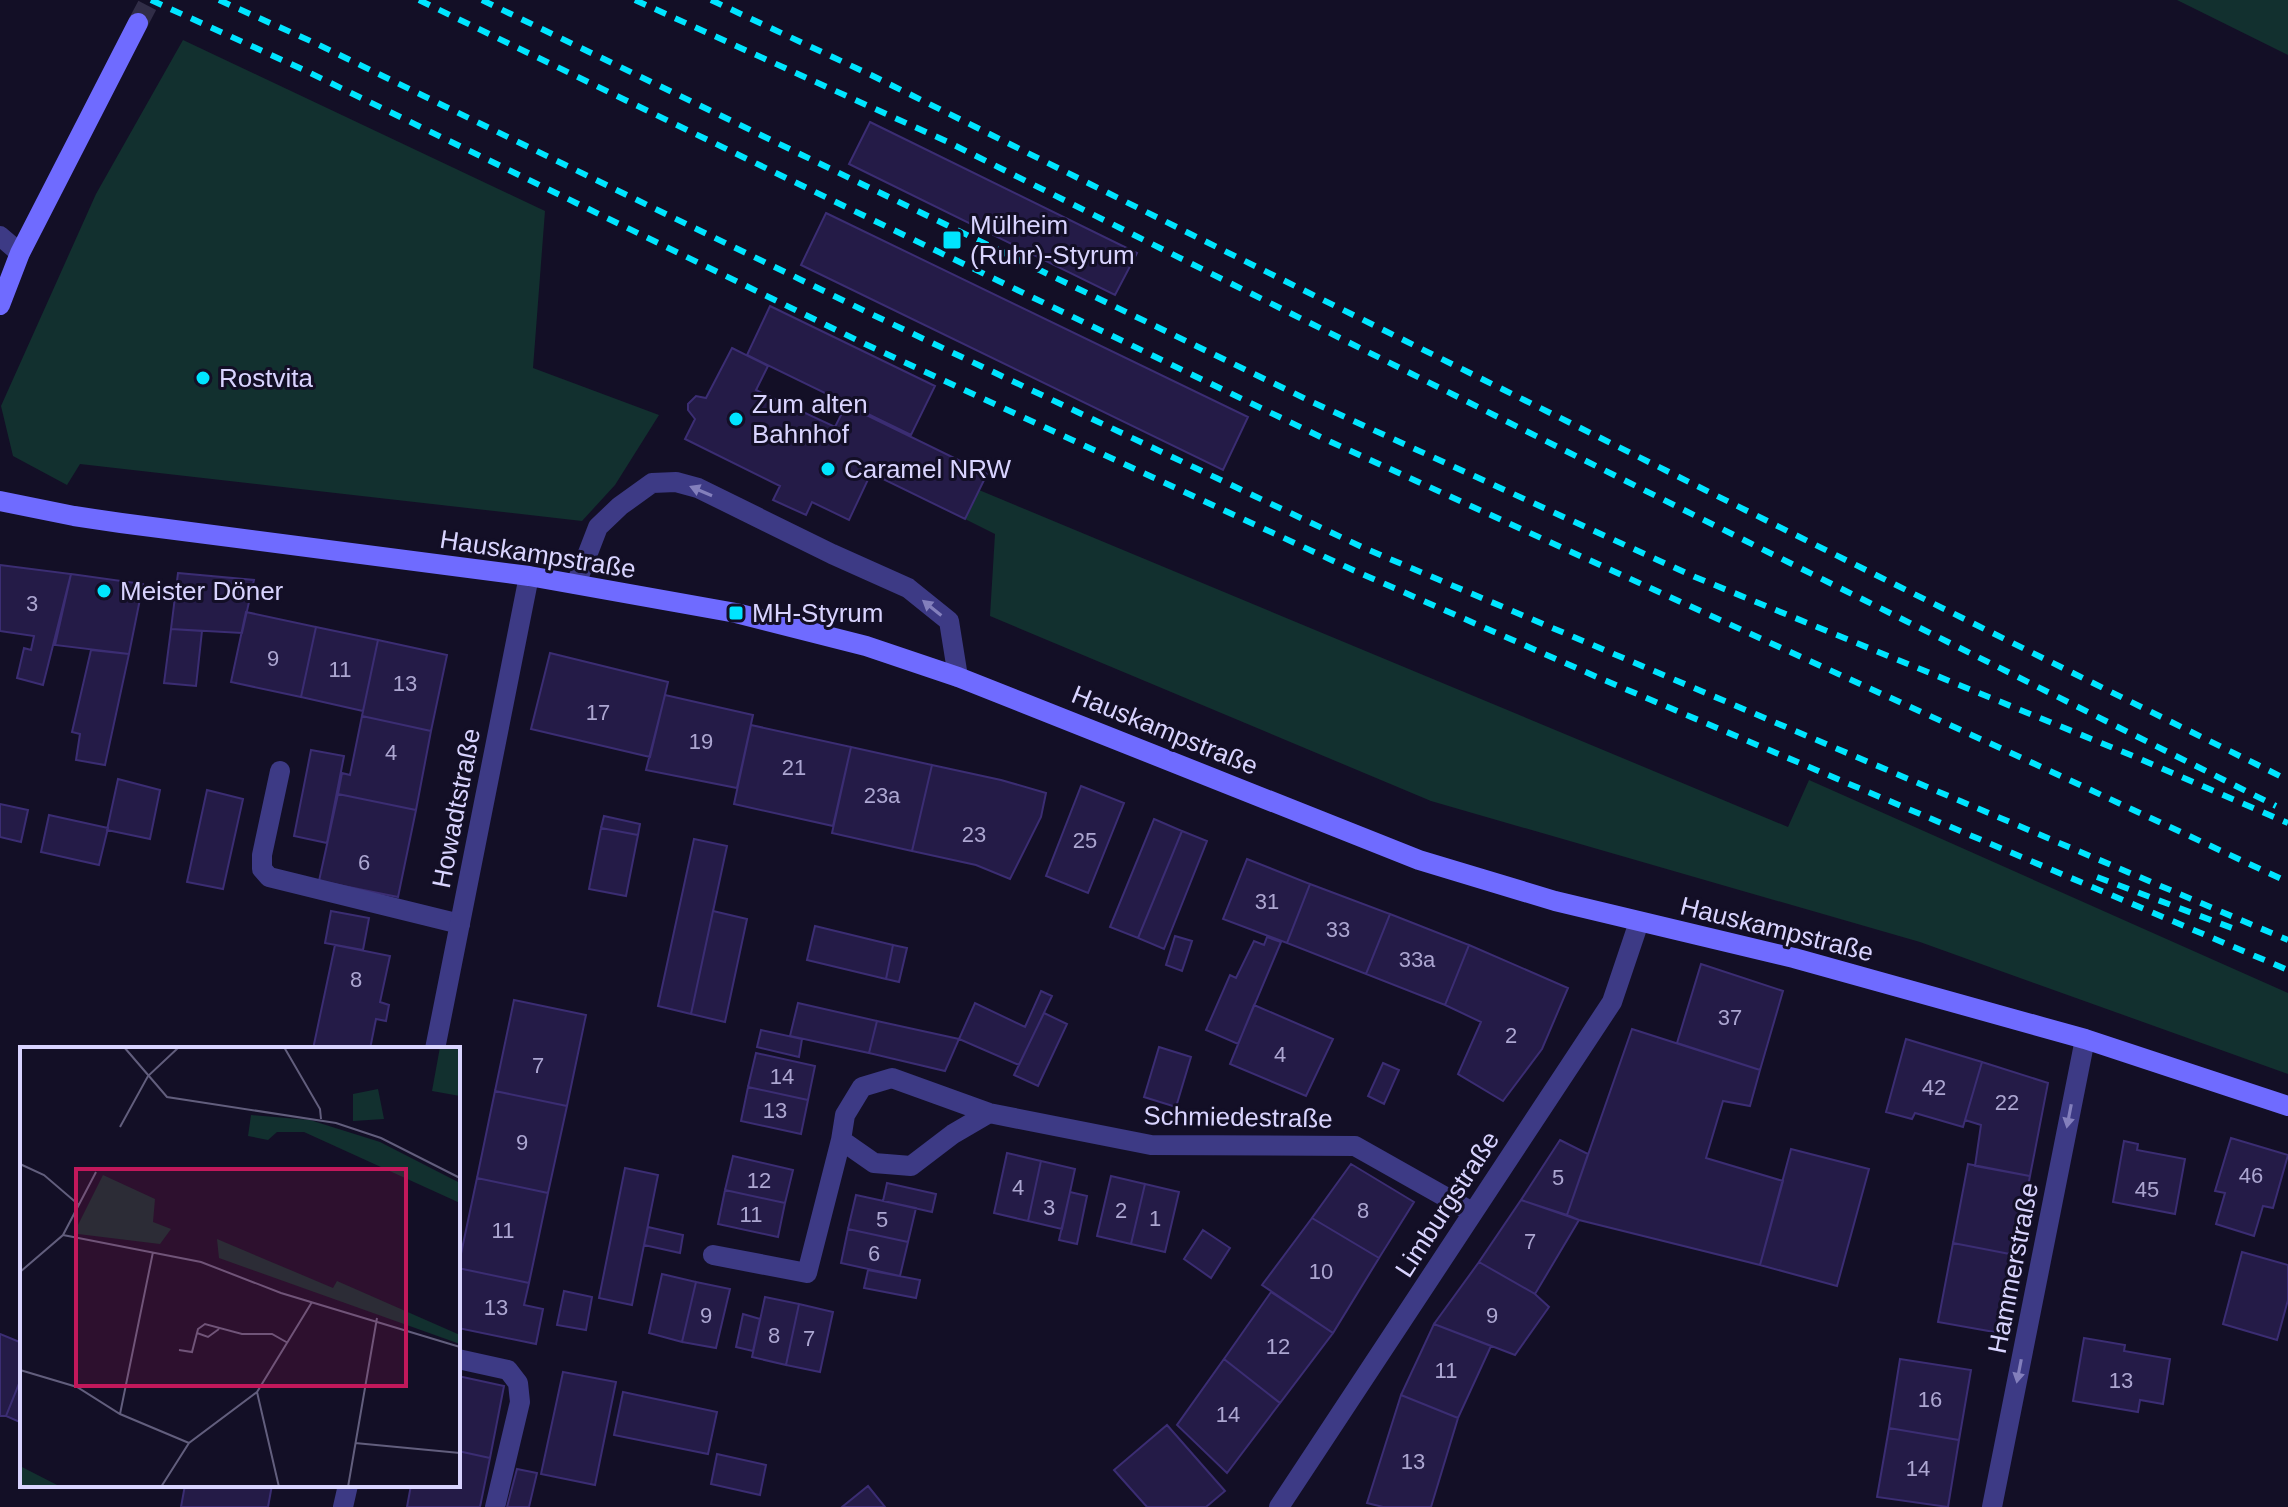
<svg xmlns="http://www.w3.org/2000/svg" width="2288" height="1507" viewBox="0 0 2288 1507" font-family="Helvetica,sans-serif">
<style>
.green{fill:#12302f}
.building{fill:#241b47;stroke:#3b2d73;stroke-width:2}
.lines{fill:none;stroke-linecap:round;stroke-linejoin:round}
.secondary-tunnel{stroke:#312d47;stroke-width:20;stroke-dasharray:20 10;stroke-linecap:butt}
.lane{stroke:#3d3a85;stroke-width:20}
.street{stroke:#3d3a85;stroke-width:20}
.secondary{stroke:#6f6bff;stroke-width:20}
.rail{stroke:#00e5ff;stroke-width:6;stroke-dasharray:12 10;stroke-linecap:butt}
.oneway{fill:#837fbc}
.poi-dot{fill:#00e5ff;stroke:#130f26;stroke-width:3}
.labels{text-anchor:middle;stroke-width:6;stroke-linejoin:round;paint-order:stroke}
.number-label{font-size:22px;fill:#aca6d1}
.poi-label{font-size:26px;fill:#d9d4ff;stroke:#130f26;text-anchor:start}
.street-label{font-size:26px;fill:#d9d4ff;stroke:#130f26}
.inset-road{fill:none;stroke:#625e7d;stroke-width:2}
.view{fill:#c2185b;fill-opacity:0.15;stroke:#c2185b;stroke-width:4}
.inset-edge{fill:none;stroke:#d9d4ff;stroke-width:4}
</style>
<rect width="100%" height="100%" fill="#130f26"/>
<path class="green" d="M2177 0H2288V55Z
M183 40 545 211 533 368 659 415 615 485 582 521 80 464 67 485 13 456 1 406 96 194Z
M979 490 1788 827 1809 780 2288 993V1074L1920 942 1431 801 990 616 995 534 965 519Z"/>
<path class="building" d="M870 122 1137 253 1115 295 849 164Z
M826 213 1248 417 1223 470 801 265Z
M770 306 935 386 911 435 747 355Z
M732 348 768 366 756 390 835 427 846 405 987 474 965 519 871 473 849 520 812 502 806 515 773 500 780 486 685 439 695 419 688 410V404L696 396 706 398Z
M0 565 71 574 43 685 17 678 24 648 31 650 34 636 0 631Z
M178 573 254 580 242 633 171 629Z
M71 574 143 584 129 654 55 645Z
M246 612 316 627 301 697 231 682Z
M316 627 378 640 363 711 301 697Z
M171 629 202 631 196 686 164 683Z
M378 640 447 655 431 731 362 716Z
M91 650 129 654 105 765 76 760 80 734 72 732Z
M550 653 668 682 650 757 531 729Z
M665 695 753 715 737 788 646 770Z
M362 716 431 731 416 810 338 794 342 773 350 775Z
M751 725 851 747 833 826 734 804Z
M851 747 932 765 912 851 832 833Z
M311 750 344 756 327 843 294 836Z
M932 765 1001 780 1046 793 1041 817 1010 879 976 865 912 851Z
M118 779 160 790 150 839 107 830Z
M1081 786 1124 803 1088 893 1046 876Z
M207 790 243 799 223 889 187 882Z
M338 794 416 810 398 897 319 881Z
M0 804 28 810 21 842 0 837Z
M49 815 108 828 99 865 41 852Z
M604 816 640 824 638 835 601 828Z
M1154 819 1182 831 1138 938 1110 927Z
M601 828 638 835 626 896 589 889Z
M1182 831 1207 841 1164 949 1138 938Z
M694 839 727 846 691 1014 658 1006Z
M1247 859 1310 884 1287 943 1223 919Z
M1310 884 1390 914 1366 974 1287 943Z
M331 911 369 918 363 950 325 943Z
M713 911 747 919 725 1022 691 1014Z
M1390 914 1469 945 1445 1005 1366 974Z
M815 926 893 945 886 979 807 960Z
M1175 936 1192 941 1182 971 1166 965Z
M1267 937 1281 942 1238 1044 1206 1030 1230 975 1236 978 1254 941 1264 945Z
M335 945 390 956 380 1002 389 1005 386 1021 376 1019 370 1049H313Z
M893 945 907 948 899 982 886 979Z
M1469 945 1568 988 1542 1049 1503 1101 1458 1074 1481 1022 1445 1005Z
M1701 964 1783 991 1760 1070 1677 1043Z
M1041 991 1052 996 1019 1065 959 1039 975 1003 1025 1027Z
M514 1000 586 1015 567 1106 495 1091Z
M798 1003 877 1021 869 1053 790 1036Z
M1254 1005 1333 1039 1306 1096 1230 1064Z
M1044 1013 1067 1024 1038 1086 1014 1075Z
M877 1021 959 1039 945 1071 869 1053Z
M1632 1029 1760 1070 1750 1106 1723 1101 1706 1158 1783 1181 1760 1265 1579 1220 1567 1215Z
M761 1030 802 1039 799 1057 757 1047Z
M1906 1039 1982 1062 1963 1127 1915 1113 1912 1119 1886 1112Z
M1159 1047 1191 1057 1176 1107 1144 1097Z
M756 1053 815 1066 808 1100 748 1087Z
M1982 1062 2048 1083 2030 1176 1975 1166 1981 1125 1965 1120Z
M1383 1063 1399 1070 1384 1104 1368 1096Z
M748 1087 808 1100 801 1134 741 1121Z
M495 1091 567 1106 548 1193 477 1178Z
M2231 1138 2288 1155 2273 1208 2263 1206 2254 1236 2216 1224 2225 1193 2215 1191Z
M1560 1140 1588 1154 1567 1215 1521 1200Z
M2124 1141 2138 1144 2137 1150 2185 1159 2175 1214 2113 1202Z
M1791 1149 1869 1169 1837 1286 1760 1265Z
M1007 1153 1041 1161 1028 1221 994 1213Z
M733 1156 793 1170 785 1203 725 1190Z
M1041 1161 1075 1169 1062 1229 1028 1221Z
M1351 1164 1414 1202 1379 1258 1312 1218Z
M1968 1164 2030 1176 2015 1255 1953 1243Z
M625 1168 658 1175 632 1305 599 1298Z
M1111 1176 1145 1184 1131 1244 1097 1236Z
M477 1178 548 1193 529 1283 458 1268Z
M887 1183 936 1194 932 1212 883 1201Z
M1145 1184 1179 1192 1165 1252 1131 1244Z
M725 1190 785 1203 778 1237 718 1224Z
M1070 1192 1087 1196 1077 1244 1059 1240Z
M856 1195 916 1208 908 1242 848 1229Z
M1521 1200 1579 1220 1535 1294 1479 1262Z
M1312 1218 1379 1258 1333 1333 1262 1285Z
M648 1227 683 1235 680 1253 644 1245Z
M848 1229 908 1242 900 1276 841 1263Z
M1203 1230 1230 1248 1211 1278 1184 1259Z
M1953 1243 2015 1255 2000 1333 1938 1322Z
M2242 1252 2288 1265V1300L2277 1340 2223 1324Z
M1479 1262 1535 1294 1549 1307 1515 1355 1434 1324Z
M458 1268 529 1283 524 1305 543 1309 536 1344 458 1328Z
M868 1270 920 1280 916 1298 864 1288Z
M662 1274 696 1282 682 1342 649 1333Z
M696 1282 730 1289 716 1348 682 1342Z
M564 1291 592 1297 586 1330 557 1325Z
M1271 1292 1333 1333 1280 1403 1224 1359Z
M765 1297 799 1304 786 1365 752 1357Z
M799 1304 833 1312 820 1372 786 1365Z
M743 1314 760 1319 753 1351 736 1347Z
M1434 1324 1491 1346 1458 1418 1401 1395Z
M0 1334 22 1343V1376L6 1416H0Z
M2084 1338 2125 1345 2124 1351 2170 1359 2163 1404 2140 1400 2138 1412 2073 1401Z
M1224 1359 1280 1403 1227 1473 1177 1425Z
M1900 1359 1971 1370 1959 1440 1889 1428Z
M563 1372 616 1382 595 1485 541 1474Z
M22 1376V1423L6 1416Z
M458 1376 504 1386 490 1458 458 1451Z
M623 1392 717 1412 708 1454 614 1435Z
M1401 1395 1458 1418 1431 1507H1383L1367 1503Z
M1167 1425 1225 1491 1206 1507H1147L1114 1470Z
M1889 1428 1959 1440 1948 1507 1877 1497Z
M458 1451 490 1458 480 1507H407L411 1485H458Z
M717 1454 766 1465 760 1495 711 1484Z
M517 1469 537 1473 529 1507H507Z
M185 1485H272L268 1507H181Z
M868 1486 885 1507H842Z"/>
<g class="lines">
<path class="secondary-tunnel" d="M138 23 150 0"/>
<path class="lane" d="M576 584 598 527 620 506 652 483 676 482 698 488 832 554 908 588 949 621 958 677
M280 771 262 855V869L269 877 460 924
M458 1359 508 1370 518 1383 520 1402 495 1507"/>
<path class="street" d="M0 236 20 253
M435 1049 529 576
M841 1140 874 1163 911 1166 953 1134 989 1113
M713 1255 807 1273 841 1140 845 1115 862 1087 892 1078 989 1113 1151 1145 1355 1146 1472 1212
M343 1507 348 1485
M1279 1507 1612 1002 1639 922
M1992 1507 2085 1039"/>
<path class="secondary" d="M0 305 20 253 138 23
M0 501 74 516 121 523 529 576 736 613 866 646 958 677 1419 860 1555 901 1794 958 2085 1039 2288 1106"/>
<path class="rail" d="M151 0 304 70 865 344 1353 570 1597 677 2288 970
M219 0 315 43 869 313 1364 548 2288 940
M419 0 1331 442 2022 758 2288 882
M482 0 1310 401 1695 577 2133 756 2288 823
M635 0 948 142 2276 806
M711 0 871 75 2288 780
M2097 877 2232 928"/>
</g>
<defs><path id="oneway-solid" d="M-6-.8H1V-3.2L6.5 0L1 3.2V.8H-6Z" transform="scale(2)"/></defs>
<g class="oneway">
<use href="#oneway-solid" transform="translate(701 491) rotate(-157)"/>
<use href="#oneway-solid" transform="translate(932 608) rotate(-141)"/>
<use href="#oneway-solid" transform="translate(2069 1116) rotate(101)"/>
<use href="#oneway-solid" transform="translate(2019 1371) rotate(101)"/>
</g>
<g class="poi-dot">
<rect x="942" y="230" width="20" height="20" rx="4"/>
<circle cx="203" cy="378" r="8"/>
<circle cx="736" cy="419" r="8"/>
<circle cx="828" cy="469" r="8"/>
<circle cx="104" cy="591" r="8"/>
<rect x="728" y="605" width="16" height="16" rx="4"/>
</g>
<g class="labels">
<g class="number-label">
<text x="32" y="611">3</text>
<text x="273" y="666">9</text>
<text x="340" y="677">11</text>
<text x="405" y="691">13</text>
<text x="598" y="720">17</text>
<text x="701" y="749">19</text>
<text x="391" y="760">4</text>
<text x="794" y="775">21</text>
<text x="882" y="803">23a</text>
<text x="974" y="842">23</text>
<text x="1085" y="848">25</text>
<text x="364" y="870">6</text>
<text x="1267" y="909">31</text>
<text x="1338" y="937">33</text>
<text x="1417" y="967">33a</text>
<text x="356" y="987">8</text>
<text x="1730" y="1025">37</text>
<text x="1511" y="1043">2</text>
<text x="1280" y="1062">4</text>
<text x="538" y="1073">7</text>
<text x="782" y="1084">14</text>
<text x="1934" y="1095">42</text>
<text x="2007" y="1110">22</text>
<text x="775" y="1118">13</text>
<text x="522" y="1150">9</text>
<text x="2251" y="1183">46</text>
<text x="1558" y="1185">5</text>
<text x="759" y="1188">12</text>
<text x="1018" y="1195">4</text>
<text x="2147" y="1197">45</text>
<text x="1049" y="1215">3</text>
<text x="1121" y="1218">2</text>
<text x="1363" y="1218">8</text>
<text x="751" y="1222">11</text>
<text x="1155" y="1226">1</text>
<text x="882" y="1227">5</text>
<text x="503" y="1238">11</text>
<text x="1530" y="1249">7</text>
<text x="874" y="1261">6</text>
<text x="1321" y="1279">10</text>
<text x="496" y="1315">13</text>
<text x="706" y="1323">9</text>
<text x="1492" y="1323">9</text>
<text x="774" y="1343">8</text>
<text x="809" y="1346">7</text>
<text x="1278" y="1354">12</text>
<text x="1446" y="1378">11</text>
<text x="2121" y="1388">13</text>
<text x="1930" y="1407">16</text>
<text x="1228" y="1422">14</text>
<text x="1413" y="1469">13</text>
<text x="1918" y="1476">14</text>
</g>
<g class="poi-label">
<text x="970" y="234">Mülheim<tspan x="970" dy="30">(Ruhr)-Styrum</tspan></text>
<text x="219" y="387">Rostvita</text>
<text x="752" y="413">Zum alten<tspan x="752" dy="30">Bahnhof</tspan></text>
<text x="844" y="478">Caramel NRW</text>
<text x="120" y="600">Meister Döner</text>
<text x="752" y="622">MH-Styrum</text>
</g>
<g class="street-label">
<text transform="translate(538 554) rotate(9)" y="9">Hauskampstraße</text>
<text transform="translate(1165 730) rotate(22)" y="9">Hauskampstraße</text>
<text transform="translate(456 808) rotate(-79)" y="9">Howadtstraße</text>
<text transform="translate(1777 929) rotate(14)" y="9">Hauskampstraße</text>
<text transform="translate(1238 1117) rotate(1)" y="9">Schmiedestraße</text>
<text transform="translate(1447 1204) rotate(-57)" y="9">Limburgstraße</text>
<text transform="translate(2013 1268) rotate(-79)" y="9">Hammerstraße</text>
</g>
</g>
<g transform="translate(20 1047)">
<rect width="440" height="440" fill="#130f26"/>
<path d="M420 0 440 1V49L412 44ZM358 42 364 72 333 74V47ZM231 68 290 73 360 95 440 136V156L284 85H257L248 93 228 89ZM83 128 135 152 133 175 151 182 140 197 58 187 57 180ZM197 192 313 241 317 234 440 288V297L199 211ZM0 419 41 440H0Z" fill="#12302f"/>
<path class="inset-road" d="M104 0 147 50 316 76 361 91 440 131M264 0 300 62 301 72M100 80 128 29 159 0M0 117 24 128 59 158M43 188 181 215 261 246 440 300M0 225 43 188 76 125M177 286 188 290 199 282M159 303 172 305 178 282 185 277 222 287H252L268 296M0 323 57 340 100 367 169 396M237 345 259 440M100 367 133 205M335 396 440 406M141 440 169 396 237 345 292 255M328 440 357 271"/>
<path class="view" d="M56 122H386V339H56Z"/>
<rect width="440" height="440" class="inset-edge"/>
</g>
</svg>
